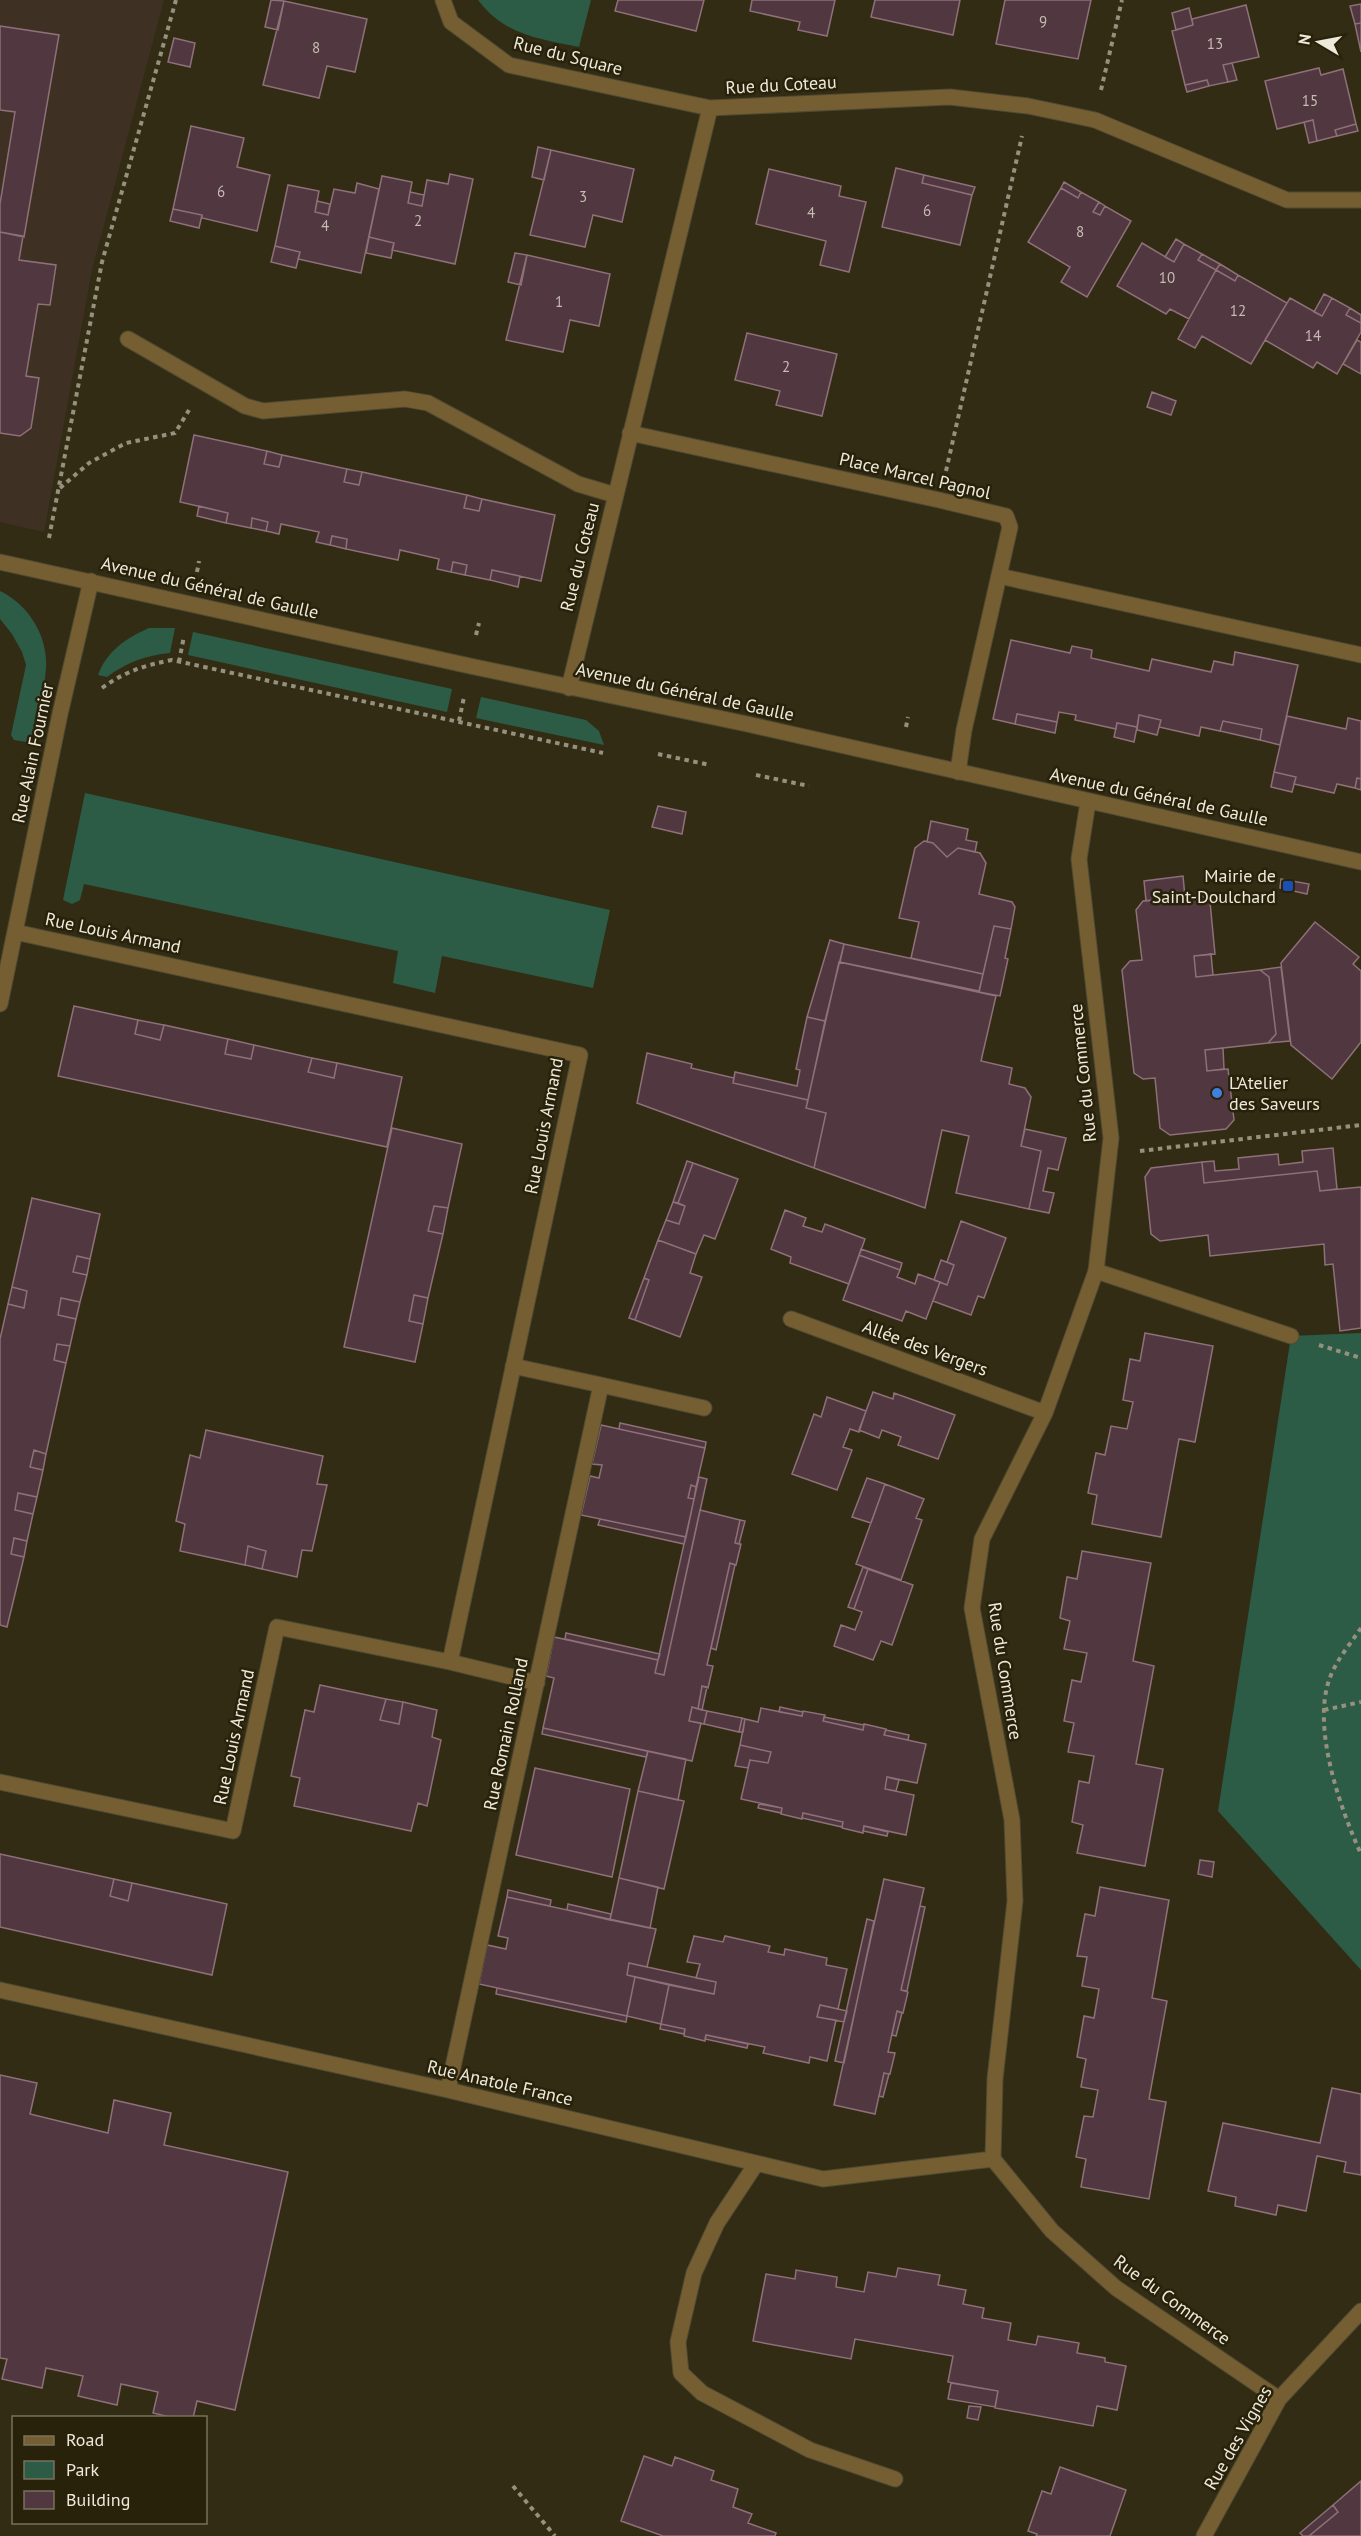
<svg xmlns="http://www.w3.org/2000/svg" width="1361" height="2536" viewBox="0 0 1361 2536" font-family="'PT Sans',sans-serif">
<style>
.education{fill:#3f3024}
.green{fill:#2c5b46}
.building{fill:#51373f;stroke:#8e7079;stroke-width:1.5}
.lines{fill:none;stroke-linecap:round;stroke-linejoin:round}
.service-casing{stroke:#504a34;stroke-width:17}
.minor-casing{stroke:#504a34;stroke-width:17}
.path{stroke:#96917e;stroke-width:4;stroke-dasharray:4.5 4.5;stroke-linecap:butt}
.service{stroke:#755f32;stroke-width:15}
.minor{stroke:#755f32;stroke-width:15}
.transit-dot{fill:#1a4fb4;stroke:#28220a;stroke-width:2}
.shop-dot{fill:#3f7fe0;stroke:#28220a;stroke-width:2}
.labels{text-anchor:middle;stroke-width:5;stroke-linejoin:round;paint-order:stroke}
.number-label{font-size:15px;fill:#c6bcb4}
.street-label{font-size:18px;fill:#ede9db;stroke:#28220a}
.poi-label{font-size:18px;fill:#ede9db;stroke:#28220a;text-anchor:end}
</style>
<rect width="100%" height="100%" fill="#322c14"/>
<path class="education" d="M0 0H164L92 270 44 532 0 522Z"/>
<path class="green" d="M478 0H591L579 47C539 39 504 35 478 0Z
M0 591C28 604 48 636 46 667 45 690 37 714 33 737L26 742 14 740 11 735 26 665 22 652 12 634 0 619Z
M149 628H175L170 653C147 655 125 663 107 677L98 675C107 651 126 638 149 628Z
M193 632 452 689 447 712 188 655Z
M481 697 586 720 599 731 604 745 476 718Z
M85 793 610 910 593 988 442 956 435 993 393 983 398 951 84 884 80 900 72 904 63 900Z
M1361 1333V1970L1218 1811 1291 1336Z"/>
<path class="building" d="M271 0 284 1 278 30 265 27Z
M618 0H704L696 31 615 11Z
M752 0H835L827 36 798 30 800 22 750 11Z
M875 0H960L953 35 871 17Z
M1005 0H1091L1078 59 996 44Z
M284 1 367 19 355 72 327 66 319 98 263 85Z
M1361 4V23L1355 24 1350 6Z
M1246 5 1259 57 1223 65 1228 82 1209 86 1207 80 1185 85 1172 31 1193 25 1192 19Z
M1189 8 1193 25 1176 30 1172 13Z
M1361 23V52L1355 24Z
M0 26 59 35 24 237 0 232V204L15 112 0 110Z
M174 38 195 43 190 67 168 62Z
M1232 63 1237 80 1228 82 1223 65Z
M1319 68 1321 75 1343 69 1356 124 1335 130 1337 136 1317 141 1313 120 1277 129 1265 81Z
M1207 80 1209 86 1187 92 1185 85Z
M1313 120 1317 141 1309 143 1304 122Z
M1356 124 1358 131 1337 136 1335 130Z
M191 126 244 138 237 167 270 175 257 231 202 218V215L173 209Z
M538 147 551 150 544 180 532 177Z
M551 150 634 169 622 222 593 215 585 247 530 235Z
M896 168 924 175 922 183 972 195 960 245 882 227Z
M769 169 841 186 839 196 866 202 849 272 820 265 826 241 756 224Z
M450 174 473 179 455 264 392 250 394 243 369 237 382 176 412 182 408 203 422 206 427 180 448 184Z
M924 175 975 187 972 195 922 183Z
M1064 182 1081 192 1078 198 1061 188Z
M357 183 379 189 361 273 298 259 300 252 275 246 288 185 319 191 315 212 328 215 334 189 355 193Z
M1061 188 1078 198 1081 192 1099 202 1093 212 1100 215 1105 206 1131 221 1087 297 1061 282 1070 267 1028 242Z
M410 192 424 195 422 206 408 203Z
M317 201 330 204 328 215 315 212Z
M1099 202 1105 206 1100 215 1093 212Z
M173 209 202 215 199 228 170 221Z
M0 232 23 236 19 260 56 265 50 305 38 304 26 376 39 378 31 428 20 436 0 433Z
M369 237 394 243 391 258 366 253Z
M1176 239 1184 244 1174 262 1165 257Z
M1142 243 1174 262 1184 244 1202 254 1198 260 1216 270 1189 319 1170 309 1166 314 1117 286Z
M275 246 300 252 296 268 271 262Z
M515 253 527 255 521 285 508 282Z
M1202 254 1220 264 1216 270 1198 260Z
M527 255 610 274 599 326 570 320 563 352 506 340Z
M1220 264 1238 275 1235 281 1216 270Z
M1216 270 1235 281 1238 275 1287 303 1251 364 1202 336 1195 348 1178 339Z
M1324 294 1332 298 1322 316 1314 312Z
M1290 298 1322 316 1332 298 1350 308 1346 315 1361 323V332L1337 374 1317 362 1313 368 1265 340Z
M1350 308 1361 315V323L1346 315Z
M747 333 837 354 822 416 776 405 780 391 735 380Z
M1357 340 1361 342V374L1343 364Z
M1152 392 1176 401 1171 415 1147 407Z
M194 435 267 451 264 464 279 467 282 455 347 469 344 482 359 485 362 472 467 495 464 508 479 511 482 499 555 515 541 581 492 570 490 580 465 575 467 565 453 562 451 572 437 569 439 559 400 550 398 560 346 549 347 539 332 536 330 545 316 542 319 532 281 524 279 534 266 531 268 522 252 518 251 528 226 523 228 513 180 502Z
M267 451 282 455 279 467 264 464Z
M347 469 362 472 359 485 344 482Z
M467 495 482 499 479 511 464 508Z
M199 506 228 513 226 523 197 516Z
M252 518 268 522 266 531 251 528Z
M332 536 347 539 346 549 330 545Z
M453 562 467 565 465 575 451 572Z
M492 570 520 576 518 587 490 580Z
M1011 640 1070 653 1072 646 1092 650 1091 658 1149 671 1152 659 1211 672 1214 661 1233 665 1235 652 1298 665 1280 745 1260 740 1262 729 1223 721 1220 731 1201 727 1199 736 1159 727 1161 720 1139 715 1137 727 1117 723 1116 729 1075 720 1076 715 1059 712 1057 722 1017 714 1015 724 993 719Z
M1017 714 1057 722 1055 733 1015 724Z
M1139 715 1161 720 1157 735 1137 730Z
M1287 716 1346 729 1348 718 1361 721V779L1357 778 1355 788 1337 784 1334 793 1294 784 1296 777 1274 772Z
M1223 721 1262 729 1260 740 1220 731Z
M1117 723 1137 727 1134 742 1114 737Z
M1274 772 1296 777 1292 792 1271 787Z
M1357 778 1361 779V790L1355 788Z
M658 806 686 812 682 834 652 827Z
M931 821 968 829 966 840 977 842 975 852 958 848 947 857 933 843 927 842Z
M924 841 933 843 947 857 958 848 980 853 986 863 979 894 1012 902 1015 907 1011 929 994 926 983 974 911 958 919 922 899 918 915 848Z
M1183 876 1185 897 1146 901 1144 881Z
M1281 879 1309 884 1307 894 1280 888Z
M1201 895 1210 902 1215 954 1194 956 1196 977 1260 970 1269 977 1276 1034 1268 1043 1205 1050 1207 1071 1228 1069 1234 1120 1226 1129 1170 1135 1160 1128 1155 1078 1143 1079 1134 1073 1122 970 1130 961 1142 960 1136 910 1143 901Z
M1315 922 1359 957 1353 964 1361 971V1042L1332 1079 1291 1045 1281 963Z
M994 926 1011 929 1005 958 1008 959 1000 996 979 992Z
M830 940 844 944 825 1021 807 1017Z
M844 944 983 974 979 991 840 962Z
M1211 954 1213 975 1196 977 1194 956Z
M839 962 996 996 981 1061 1012 1068 1009 1084 1025 1088 1031 1097 1021 1146 1041 1151 1029 1209 956 1193 969 1136 942 1130 925 1208 814 1168 826 1113 806 1108Z
M1281 967 1290 1041 1268 1043 1276 1034 1269 977 1260 970Z
M74 1006 138 1020 135 1034 160 1040 164 1025 228 1039 225 1054 251 1059 254 1045 312 1058 308 1072 334 1078 337 1063 402 1077 387 1147 58 1076Z
M807 1017 825 1021 808 1100 733 1083 735 1072 797 1086 800 1070 796 1069Z
M138 1020 164 1025 160 1040 135 1034Z
M228 1039 254 1045 251 1059 225 1054Z
M1223 1048 1224 1069 1207 1071 1205 1050Z
M647 1053 692 1064 691 1068 734 1078 733 1083 808 1100 806 1108 826 1113 814 1168 637 1103Z
M312 1058 337 1063 334 1078 308 1072Z
M392 1128 462 1144 448 1208 434 1206 428 1231 443 1234 428 1298 414 1295 409 1321 423 1324 415 1362 344 1347Z
M1025 1129 1066 1138 1058 1170 1048 1168 1043 1191 1054 1193 1049 1213 1029 1209 1041 1151 1021 1146Z
M1333 1148 1337 1189 1320 1191 1317 1171 1204 1183 1202 1162 1214 1161 1215 1171 1239 1169 1238 1158 1278 1154 1279 1165 1303 1162 1302 1151Z
M687 1161 693 1163 678 1203 673 1202Z
M1202 1162 1204 1183 1317 1171 1320 1191 1361 1187V1328L1340 1331 1333 1264 1325 1265 1324 1244 1210 1256 1208 1235 1160 1241 1151 1234 1145 1177 1151 1168Z
M693 1163 738 1179 715 1239 704 1235 696 1254 658 1240 666 1220 679 1224 685 1206 678 1203Z
M32 1198 100 1214 90 1259 77 1256 73 1272 87 1275 80 1302 61 1298 58 1315 76 1319 70 1346 57 1344 54 1360 66 1363 46 1454 34 1450 30 1467 43 1470 37 1497 18 1493 15 1510 33 1514 27 1541 14 1538 11 1554 24 1557 7 1627 0 1625V1339L8 1304 24 1308 27 1291 12 1287Z
M673 1202 685 1206 679 1224 666 1220Z
M434 1206 448 1208 443 1234 428 1231Z
M785 1210 806 1218 803 1226 822 1232 825 1224 865 1239 849 1284 790 1263 791 1257 771 1249Z
M961 1221 1006 1238 984 1298 978 1296 971 1315 933 1301 940 1282 947 1285 954 1265 947 1262Z
M658 1240 696 1254 690 1273 702 1277 680 1337 635 1320 649 1280 644 1278Z
M861 1249 902 1263 900 1270 859 1255Z
M859 1255 900 1270 897 1277 915 1284 918 1274 940 1282 926 1319 906 1311 902 1321 843 1300Z
M77 1256 90 1259 87 1275 73 1272Z
M941 1260 954 1265 947 1285 934 1280Z
M644 1278 649 1280 635 1320 629 1318Z
M12 1287 27 1291 24 1308 8 1304Z
M414 1295 428 1298 423 1324 409 1321Z
M61 1298 80 1302 76 1319 58 1315Z
M1145 1333 1213 1346 1195 1442 1179 1439 1161 1537 1092 1524 1097 1495 1088 1493 1096 1453 1105 1455 1111 1426 1127 1429 1133 1402 1123 1400 1130 1359 1140 1361Z
M57 1344 70 1346 66 1363 54 1360Z
M873 1392 893 1399 894 1393 955 1415 938 1459 898 1445 901 1437 882 1430 879 1438 859 1430Z
M827 1397 866 1411 859 1432 850 1429 843 1447 852 1450 837 1490 792 1474 814 1414 821 1417Z
M620 1423 706 1442 705 1448 619 1429Z
M601 1425 705 1448 696 1487 691 1485 688 1498 694 1499 686 1537 581 1515 590 1476 599 1478 602 1465 592 1464Z
M206 1430 323 1456 317 1484 327 1485 312 1551 302 1550 297 1577 262 1569 266 1551 248 1546 245 1565 180 1551 185 1524 176 1521 190 1455 200 1458Z
M34 1450 46 1454 43 1470 30 1467Z
M699 1477 707 1479 664 1675 655 1673Z
M867 1478 885 1484 871 1523 852 1517Z
M885 1484 924 1499 916 1518 922 1520 901 1580 856 1564Z
M691 1485 696 1487 694 1499 688 1498Z
M18 1493 37 1497 33 1514 15 1510Z
M700 1510 740 1520 735 1543 741 1544 736 1565 730 1563 707 1665 713 1666 708 1688 702 1686 698 1709 692 1707 689 1721 701 1723 692 1761 543 1728 554 1678 546 1676 554 1637 658 1660 655 1673 664 1675Z
M600 1519 686 1537 684 1544 598 1525Z
M740 1520 745 1521 739 1544 735 1543Z
M14 1538 27 1541 24 1557 11 1554Z
M248 1546 266 1551 262 1569 245 1565Z
M1082 1551 1151 1563 1133 1661 1154 1666 1136 1764 1163 1769 1145 1866 1077 1853 1083 1825 1072 1822 1079 1781 1089 1783 1094 1756 1068 1752 1074 1723 1064 1721 1072 1680 1081 1682 1087 1653 1064 1649 1070 1621 1060 1618 1067 1577 1077 1579Z
M730 1563 735 1565 716 1650 711 1648Z
M863 1567 868 1569 854 1609 848 1607Z
M868 1569 913 1585 892 1645 881 1641 873 1660 834 1646 841 1625 855 1630 862 1612 854 1609Z
M566 1633 660 1654 658 1660 565 1639Z
M320 1685 386 1699 380 1720 399 1724 403 1702 437 1710 432 1737 441 1740 427 1806 418 1803 411 1831 294 1806 300 1778 291 1776 305 1710 314 1712Z
M702 1686 707 1687 702 1710 698 1709Z
M386 1699 403 1702 399 1724 380 1720Z
M692 1707 707 1711 704 1724 689 1721Z
M780 1707 803 1712 802 1716 779 1712Z
M761 1708 802 1716 803 1711 825 1715 823 1721 863 1730 864 1724 886 1729 884 1735 926 1744 917 1783 887 1777 885 1789 914 1795 906 1835 864 1826 863 1833 842 1828 843 1822 803 1813 802 1819 781 1814 782 1808 741 1799 750 1760 768 1763 771 1752 740 1745 745 1719 758 1722Z
M707 1711 742 1718 739 1732 704 1724Z
M824 1717 864 1725 863 1730 823 1721Z
M742 1718 745 1719 743 1732H739Z
M543 1728 648 1751 646 1757 542 1734Z
M886 1730 909 1735 908 1740 884 1735Z
M740 1745 771 1752 768 1763 750 1760 748 1768 735 1766Z
M648 1751 686 1759 678 1800 638 1791Z
M535 1768 630 1789 612 1877 516 1855Z
M887 1777 899 1780 896 1791 885 1789Z
M638 1791 684 1801 664 1889 619 1878Z
M759 1804 782 1808 781 1813 758 1808Z
M803 1813 843 1822 842 1827 802 1818Z
M864 1826 888 1832 887 1836 863 1831Z
M0 1854 114 1879 110 1896 128 1901 132 1883 227 1904 212 1975 0 1927Z
M1200 1860 1214 1862 1212 1877 1198 1874Z
M619 1878 658 1887 650 1928 610 1920Z
M114 1879 132 1883 128 1901 110 1896Z
M884 1879 924 1888 901 1990 908 1992 903 2013 897 2011 888 2052 895 2053 890 2074 884 2073 875 2114 834 2105Z
M1100 1887 1169 1900 1152 1998 1167 2001 1149 2099 1166 2102 1149 2199 1081 2187 1086 2159 1076 2157 1084 2116 1093 2117 1098 2090 1081 2087 1086 2059 1077 2057 1084 2016 1094 2018 1099 1989 1082 1986 1087 1957 1077 1956 1085 1914 1095 1916Z
M508 1890 551 1900 550 1906 507 1897Z
M507 1897 656 1929 647 1967 629 1963 627 1975 635 1977 627 2016 479 1984 487 1945 506 1949 508 1938 498 1936Z
M568 1904 611 1914 610 1920 567 1910Z
M920 1906 925 1907 907 1991 901 1990Z
M867 1919 874 1921 844 2063 835 2061Z
M694 1936 723 1942 725 1936 770 1946 768 1952 784 1955 785 1949 827 1958 826 1965 847 1969 838 2009 820 2005 817 2017 836 2020 827 2061 810 2057 809 2063 763 2053 765 2047 706 2035 705 2041 684 2036 685 2029 661 2024 669 1985 714 1994 716 1982 696 1978 700 1964 687 1962Z
M629 1963 716 1982 714 1994 627 1975Z
M635 1977 669 1985 661 2024 627 2016Z
M497 1988 627 2016 626 2022 496 1994Z
M820 2005 847 2011 844 2022 817 2017Z
M897 2011 902 2013 896 2036 892 2035Z
M661 2024 685 2029 684 2034 660 2029Z
M706 2035 748 2044 747 2048 705 2039Z
M884 2073 889 2074 883 2097 879 2096Z
M0 2075 37 2083 30 2114 108 2133 114 2100 171 2113 164 2145 288 2172 235 2410 197 2401 193 2418H174L153 2413 158 2392 121 2384 117 2405 78 2396 83 2376 46 2368 42 2388 2 2379 7 2359 0 2358Z
M1332 2088 1361 2094V2175L1344 2172 1346 2162 1317 2156 1306 2211 1278 2205 1276 2215 1235 2206 1236 2197 1208 2191 1223 2123 1320 2143Z
M898 2268 940 2275 938 2285 966 2290 963 2304 984 2308 982 2318 1011 2323 1008 2340 1036 2345 1038 2336 1079 2343 1077 2353 1105 2358V2362L1126 2366 1117 2410 1097 2406 1093 2426 995 2408 998 2391 948 2382 953 2356 855 2339 851 2359 753 2341 766 2274 795 2279 796 2270 837 2277 836 2287 864 2292 868 2272 896 2277Z
M951 2383 998 2391 995 2407 948 2399Z
M969 2406 981 2407 978 2420 967 2418Z
M644 2456 672 2466 675 2457 714 2471 711 2480 738 2489 733 2507 752 2514 748 2523 776 2533 775 2536H663L621 2521Z
M1060 2467 1126 2490 1110 2536H1036L1037 2534 1028 2531 1042 2491 1051 2494Z
M1361 2481V2536H1309L1338 2512 1333 2505Z
M1333 2505 1338 2512 1309 2536H1303L1300 2533Z"/>
<g class="lines">
<defs>
<path id="service" d="M128 339 245 406 263 411 405 399 428 403 578 484 615 495
M999 576 1361 655
M1096 1271 1291 1336"/>
<path id="minor" d="M443 0 451 22 509 65 710 108
M630 433 939 500 1006 516 1010 527 964 730 958 772
M0 562 470 666 747 724 1361 862
M569 688 710 108 950 97 1028 106 1095 120 1287 200H1361
M1088 802 1079 859 1111 1138 1096 1271 1045 1413 982 1539 972 1608 1012 1820 1015 1901 995 2079 993 2159 1052 2231 1116 2288 1279 2399
M0 1004 60 714 91 581
M791 1319 1045 1413
M601 1385 704 1408
M450 1662 537 1683
M0 1782 233 1831 277 1627 450 1662 580 1055 15 932
M0 1990 448 2090 823 2179 993 2159
M448 2090 601 1385 513 1366
M756 2164 717 2223 694 2273 678 2342 681 2373 702 2393 810 2450 895 2479
M1204 2536 1279 2399 1361 2311"/>
</defs>
<use href="#service" class="service-casing"/>
<use href="#minor" class="minor-casing"/>
<path class="path" d="M1101 90 1122 0
M946 471 1022 136
M60 488 89 463 126 443 175 433 189 410
M49 538 102 262 176 0
M197 572 199 561
M476 635 479 623
M179 662 184 636
M102 688C124 672 145 665 172 660L603 753
M459 721 464 697
M906 727 908 717
M658 754 710 765
M756 775 809 786
M1140 1151 1361 1125
M1319 1345 1361 1358
M1361 1628C1351 1643 1338 1658 1331 1675 1310 1724 1340 1808 1361 1854
M1324 1710 1361 1702
M513 2486 555 2536"/>
<use href="#service" class="service"/>
<use href="#minor" class="minor"/>
</g>
<rect class="transit-dot" x="1282" y="880" width="12" height="12" rx="3"/>
<circle class="shop-dot" cx="1217" cy="1093" r="6"/>
<g class="labels">
<g class="number-label">
<text x="1043" y="27">9</text>
<text x="1215" y="49">13</text>
<text x="316" y="53">8</text>
<text x="1310" y="106">15</text>
<text x="221" y="197">6</text>
<text x="583" y="202">3</text>
<text x="927" y="216">6</text>
<text x="811" y="218">4</text>
<text x="418" y="226">2</text>
<text x="325" y="231">4</text>
<text x="1080" y="237">8</text>
<text x="1167" y="283">10</text>
<text x="559" y="307">1</text>
<text x="1238" y="316">12</text>
<text x="1313" y="341">14</text>
<text x="786" y="372">2</text>
</g>
<g class="street-label">
<text transform="translate(568 56) rotate(14)" y="6">Rue du Square</text>
<text transform="translate(781 85) rotate(-3)" y="6">Rue du Coteau</text>
<text transform="translate(915 476) rotate(13)" y="6">Place Marcel Pagnol</text>
<text transform="translate(580 557) rotate(-76)" y="6">Rue du Coteau</text>
<text transform="translate(210 588) rotate(13)" y="6">Avenue du Général de Gaulle</text>
<text transform="translate(685 692) rotate(12)" y="6">Avenue du Général de Gaulle</text>
<text transform="translate(33 753) rotate(-78)" y="6">Rue Alain Fournier</text>
<text transform="translate(1159 797) rotate(12)" y="6">Avenue du Général de Gaulle</text>
<text transform="translate(113 933) rotate(12)" y="6">Rue Louis Armand</text>
<text transform="translate(1083 1073) rotate(-96)" y="6">Rue du Commerce</text>
<text transform="translate(544 1126) rotate(-79)" y="6">Rue Louis Armand</text>
<text transform="translate(925 1348) rotate(20)" y="6">Allée des Vergers</text>
<text transform="translate(1005 1671) rotate(81)" y="6">Rue du Commerce</text>
<text transform="translate(506 1734) rotate(-78)" y="6">Rue Romain Rolland</text>
<text transform="translate(234 1737) rotate(-78)" y="6">Rue Louis Armand</text>
<text transform="translate(500 2083) rotate(13)" y="6">Rue Anatole France</text>
<text transform="translate(1172 2300) rotate(36)" y="6">Rue du Commerce</text>
<text transform="translate(1238 2438) rotate(-60)" y="6">Rue des Vignes</text>
</g>
<g class="poi-label">
<text x="1276" y="882">Mairie de<tspan x="1276" dy="21">Saint-Doulchard</tspan></text>
<text x="1229" y="1089" text-anchor="start">L’Atelier<tspan x="1229" dy="21">des Saveurs</tspan></text>
</g>
</g>
<rect x="12" y="2416" width="195" height="108" fill="#28220a" stroke="#77725e" stroke-width="1.5"/>
<rect x="24" y="2436" width="30" height="9" fill="#755f32" stroke="#77725e" stroke-width="1.5"/>
<text x="66" y="2446" font-size="18" fill="#ede9db">Road</text>
<rect x="24" y="2461" width="30" height="18" fill="#2c5b46" stroke="#77725e" stroke-width="1.5"/>
<text x="66" y="2476" font-size="18" fill="#ede9db">Park</text>
<rect x="24" y="2491" width="30" height="18" fill="#51373f" stroke="#77725e" stroke-width="1.5"/>
<text x="66" y="2506" font-size="18" fill="#ede9db">Building</text>
<g transform="translate(1319 42) rotate(280)" stroke="#28220a" stroke-width="4.5" paint-order="stroke">
<path d="M0-4.5L10 22L0 15L-10 22Z" fill="#ede9db"/>
<text y="-9" font-size="16" font-weight="bold" text-anchor="middle" fill="#ede9db">N</text>
</g>
</svg>
